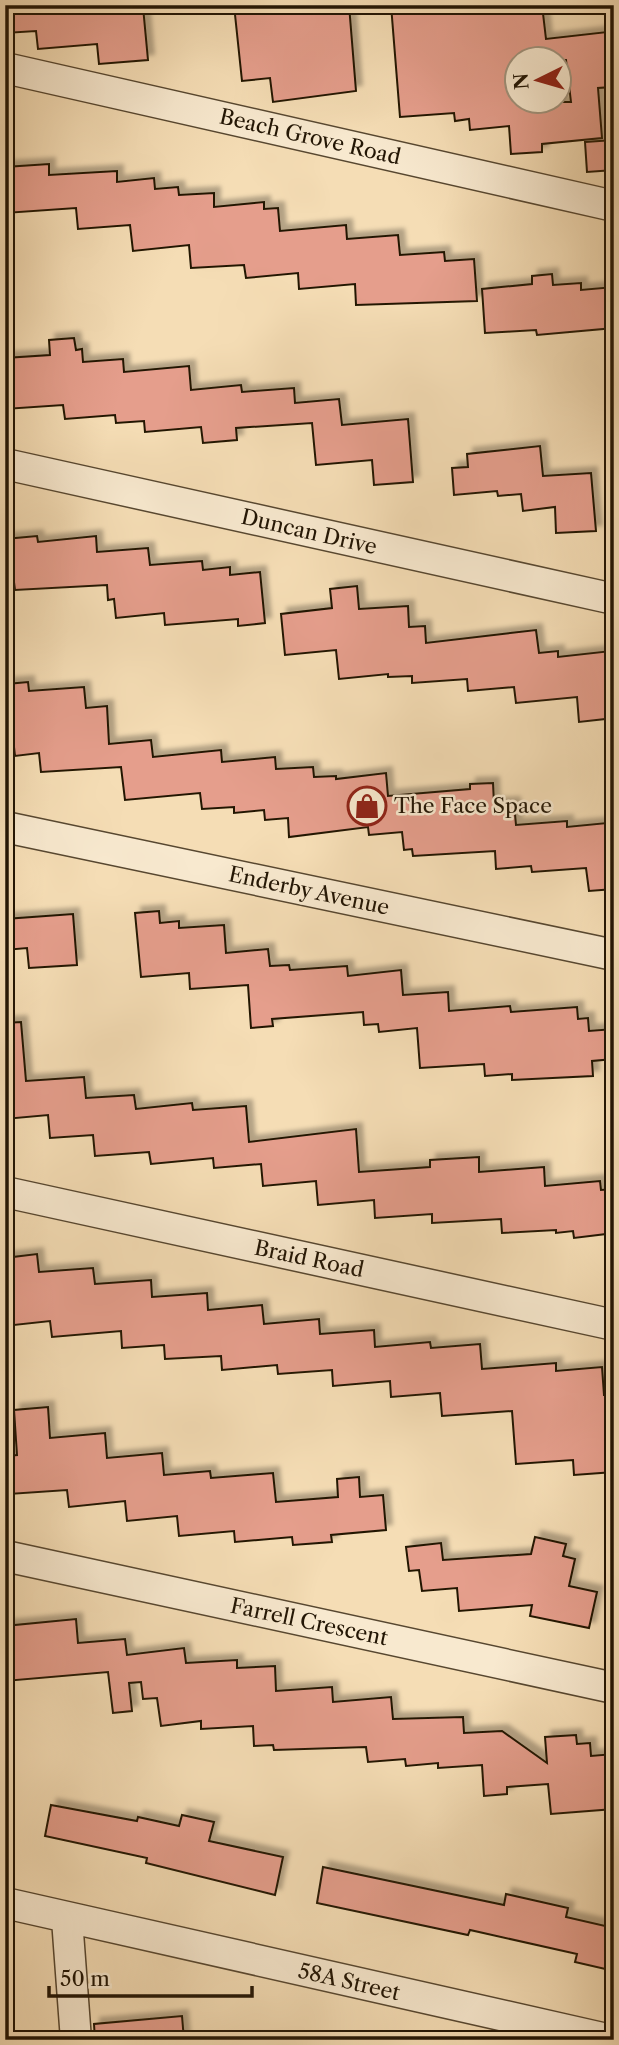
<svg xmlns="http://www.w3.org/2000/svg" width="619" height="2045" viewBox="0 0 619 2045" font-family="'Libre Caslon Text',serif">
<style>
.building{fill:#e59e8c;stroke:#221504;stroke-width:2;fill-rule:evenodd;filter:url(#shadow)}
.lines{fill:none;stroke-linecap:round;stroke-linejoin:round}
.minor-casing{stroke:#574730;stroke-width:33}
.minor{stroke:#f8e9cf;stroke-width:30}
.labels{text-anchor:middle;stroke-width:5;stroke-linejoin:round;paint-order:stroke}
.street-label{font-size:21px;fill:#221504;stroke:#f8e9cf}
.poi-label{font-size:21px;fill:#221504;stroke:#f8e9cf;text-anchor:start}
</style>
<defs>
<filter id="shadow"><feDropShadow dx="6" dy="-6" stdDeviation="2" flood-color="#0004"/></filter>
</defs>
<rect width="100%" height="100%" fill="#f5ddb5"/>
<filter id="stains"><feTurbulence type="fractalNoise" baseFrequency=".00286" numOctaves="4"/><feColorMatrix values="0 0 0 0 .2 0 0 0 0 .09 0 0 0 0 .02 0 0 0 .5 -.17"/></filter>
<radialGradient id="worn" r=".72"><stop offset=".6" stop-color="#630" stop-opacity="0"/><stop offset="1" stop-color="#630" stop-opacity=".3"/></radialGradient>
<path class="building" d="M5 5 143 7 148 60 99 64 97 44 38 49 36 31 5 33Z
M234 5H349L356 91 273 102 270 78 242 81Z
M391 5H542L546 39 607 32 612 87 598 88 602 138 542 144V152L511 154 509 126 470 130 469 119 455 121 454 113 400 117ZM517 60H566L571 102H517Z
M614 140V170L587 172 585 142Z
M49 164V175L117 171V182L154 178 155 189 178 187 179 195 214 193V207L264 202V209L278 208 280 231 346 225 347 239 398 235 400 255 444 252 445 261 474 259 477 301 356 305 355 284 299 289 298 273 246 278 244 265 191 268 189 245 133 251 130 225 78 229 76 208 5 213V167Z
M552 274 553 285 581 283V290L614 287V328L537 335 536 330 485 333 482 289 532 284V276Z
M74 338 76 350 82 349 83 362 123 359 124 372 189 366 191 390 241 385 242 392 294 388 295 403 339 399 342 425 408 419 413 482 374 485 372 460 316 465 312 423 236 428 237 440 203 443 201 427 145 432 144 421 116 423 115 415 65 419 63 405 5 409V358L50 355 49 340Z
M540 446 543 476 591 473 596 531 556 533 555 507 523 511 521 494 498 496 497 491 454 495 452 468 468 467 467 454Z
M37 536 38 542 96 536 97 552 148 548 150 565 202 561 203 570 230 567V575L260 572 265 623 238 626V619L165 625 164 613 116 618 114 599 108 600 107 585 15 590 14 582 5 583V539Z
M357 586 359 609 408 606 409 627 425 626 426 643 536 630 539 653 558 651V657L611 651 614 718 579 722 577 697 516 703 514 687 468 691 467 679 412 683V676L388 677V674L339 679 336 650 285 655 281 614 332 608 330 589Z
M28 682 29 691 84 687 86 708 107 706 109 744 151 740 153 757 221 750 222 762 275 757 276 769 313 767 314 777 336 776V779L386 773 388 796 470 789V784L493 783 494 804 514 803 516 825 567 821V827L607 823 608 838 614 837V889L589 891 586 868 532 872 531 866 496 869 495 851 413 856 412 849 404 850 402 832 369 835 368 827 289 837 288 818 265 820 264 810 234 813V807L202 809 200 793 125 800 121 767 41 772 39 753 15 756 7 684Z
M159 911 160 923 179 921V928L224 925 226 953 268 949 270 966 289 965 290 970 347 966 348 976 401 970 403 995 448 992 449 1011 510 1006 511 1012 577 1007 578 1019 588 1018 589 1031 614 1029V1059L592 1061 593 1076 512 1080V1074L485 1076 484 1064 420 1068 417 1028 379 1032 378 1024 364 1025 363 1012 272 1019 273 1026 251 1028 248 985 190 989 189 973 141 977 135 913Z
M73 914 77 965 29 968 27 948 5 950V919Z
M21 1022 26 1081 84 1077 86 1098 134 1095 136 1109 192 1103 193 1110 246 1106 249 1142 356 1129 359 1172 430 1167V1160L479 1157V1172L544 1167 545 1186 600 1181 601 1190 614 1189V1233L574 1238 573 1231 556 1233V1230L502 1233 501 1219 432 1223V1214L375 1218 374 1200 318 1205 316 1181 263 1186 261 1164 214 1168 213 1158 151 1164 149 1152 95 1156 93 1135 50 1138 48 1115 5 1119V1023Z
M37 1254 39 1272 93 1268 95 1284 151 1280 152 1297 207 1293 208 1310 262 1305 264 1324 319 1319 320 1334 374 1330 375 1347 430 1342 431 1348 480 1344 482 1369 556 1363V1371L602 1367 604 1395H614V1472L574 1475 573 1460 516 1464 512 1411 442 1416 440 1393 391 1397 390 1381 333 1386 332 1370 278 1374 277 1365 222 1370 221 1356 165 1359 164 1345 122 1348 121 1331 52 1337 50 1321 5 1326V1258Z
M48 1407 50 1438 105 1433 107 1458 162 1453 164 1475 210 1471 211 1478 273 1473 276 1502 338 1497 337 1479 359 1477 360 1497 383 1495 386 1530 331 1535 332 1542 293 1545 292 1537 235 1542 234 1531 179 1536 177 1516 127 1521 125 1501 69 1507 67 1490 9 1494 6 1456 17 1455 14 1410Z
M535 1537 566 1544 563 1556 575 1559 569 1586 597 1592 589 1628 530 1616 532 1605 459 1611 457 1588 422 1591 419 1570 409 1571 406 1547 441 1543 443 1560 531 1554Z
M76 1619 78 1643 125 1639 127 1655 184 1648 186 1663 237 1660V1668L275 1666 276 1691 332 1687 333 1702 391 1697 393 1719 463 1717 464 1733 502 1731 547 1763 545 1737 576 1735 577 1744 590 1743 591 1756 614 1754V1809L551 1814 548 1784 507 1787V1794L484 1796 482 1765 438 1768V1763L406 1766 405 1759 368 1762 366 1747 274 1750 273 1745 254 1746 253 1726 201 1729V1721L161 1726 157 1698 143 1699 141 1682 129 1683 132 1711 113 1713 108 1672 5 1681V1626Z
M51 1805 137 1821 138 1817 179 1826 182 1815 214 1822 209 1841 283 1857 275 1895 146 1863 147 1858 45 1836Z
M323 1867 504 1905 506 1894 568 1908 566 1917 614 1928V1971L575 1962 577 1954 470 1930 468 1935 317 1903Z
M182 2016 184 2040H95L94 2024Z"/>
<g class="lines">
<defs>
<path id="minor" d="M5 68 614 206
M5 464 614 599
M5 827 614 955
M5 1192 614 1325
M5 1556 614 1688
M5 1903 611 2040
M67 1919 76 2040"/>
</defs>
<use href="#minor" class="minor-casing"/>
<use href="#minor" class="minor"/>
</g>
<defs>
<symbol id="shop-ring" viewBox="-11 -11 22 22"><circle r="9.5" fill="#f8e9cf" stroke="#8f2418" stroke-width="1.5"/><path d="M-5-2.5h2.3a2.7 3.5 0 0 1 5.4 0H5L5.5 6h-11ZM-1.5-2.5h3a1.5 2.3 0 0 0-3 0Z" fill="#8f2418"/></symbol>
</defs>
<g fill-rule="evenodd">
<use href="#shop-ring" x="345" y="784" width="44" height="44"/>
</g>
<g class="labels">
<g class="street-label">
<text transform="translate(310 137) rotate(13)" y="7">Beach Grove Road</text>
<text transform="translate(309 532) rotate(13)" y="7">Duncan Drive</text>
<text transform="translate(309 891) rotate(12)" y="7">Enderby Avenue</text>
<text transform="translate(309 1259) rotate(12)" y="7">Braid Road</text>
<text transform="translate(309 1622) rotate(12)" y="7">Farrell Crescent</text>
<text transform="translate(349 1982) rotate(13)" y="7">58A Street</text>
</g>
<g class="poi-label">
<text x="394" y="813">The Face Space</text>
</g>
</g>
<rect width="619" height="2045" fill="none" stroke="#f5ddb5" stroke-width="28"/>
<rect x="7" y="7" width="605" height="2031" fill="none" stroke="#221504" stroke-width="3.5"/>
<rect x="14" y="14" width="591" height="2017" fill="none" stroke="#221504" stroke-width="2"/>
<g transform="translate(538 80) rotate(265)"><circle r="33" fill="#f8e9cf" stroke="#a2947e" stroke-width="2"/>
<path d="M0-5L12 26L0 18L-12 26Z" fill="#8f2418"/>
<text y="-10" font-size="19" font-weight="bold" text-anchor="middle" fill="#221504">N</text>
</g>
<path d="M49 1986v10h203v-10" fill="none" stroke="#221504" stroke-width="3.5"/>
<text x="60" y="1986" font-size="21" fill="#221504" stroke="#f8e9cf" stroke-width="5" paint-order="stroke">50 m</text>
<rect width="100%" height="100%" filter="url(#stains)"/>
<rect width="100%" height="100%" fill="url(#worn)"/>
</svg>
